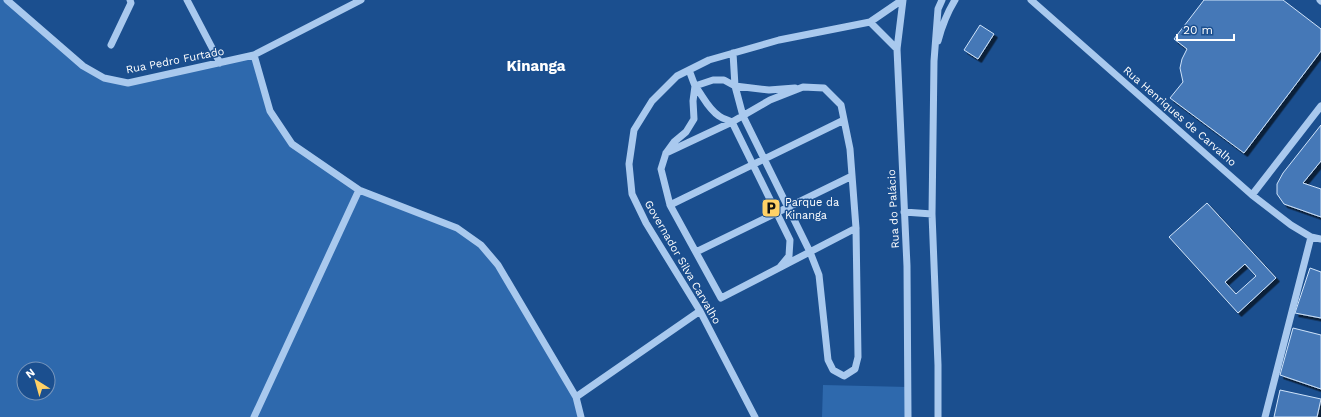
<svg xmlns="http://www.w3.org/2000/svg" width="1321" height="417" viewBox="0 0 1321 417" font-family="'Work Sans',sans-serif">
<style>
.green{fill:#2e69ad;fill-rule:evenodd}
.building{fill:#4478b7;stroke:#cfe3fa;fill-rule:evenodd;filter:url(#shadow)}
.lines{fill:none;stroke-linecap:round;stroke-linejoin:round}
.minor{stroke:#a9c9ee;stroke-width:7}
.labels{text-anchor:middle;stroke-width:3;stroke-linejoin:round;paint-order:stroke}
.street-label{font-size:11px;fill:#fff;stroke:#1b4f8f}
.poi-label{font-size:11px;fill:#fff;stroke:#1b4f8f;text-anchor:start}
.district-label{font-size:15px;font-weight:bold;fill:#fff;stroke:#1b4f8f}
</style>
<defs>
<filter id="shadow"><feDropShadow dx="3.5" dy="3.5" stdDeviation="0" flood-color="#0009"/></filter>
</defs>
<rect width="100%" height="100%" fill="#1b4f8f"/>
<path class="green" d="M0 0H7L83 65 104 78 128 83 254 55 270 111 292 144 359 190 457 228 481 245 498 265 576 397 581 417H0ZM24 369H48V393H24Z
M823 385 908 387V417H822Z"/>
<path class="building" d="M1204 0H1283L1321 29V51L1244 153 1170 98 1183 82 1180 68 1182 59 1187 49 1174 39Z
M980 25 994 34 978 59 964 50Z
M1321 125V161L1303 183 1321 189V217L1284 204 1277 194V184L1283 173Z
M1207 203 1276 278 1238 313 1169 237ZM1245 264 1256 276 1236 294 1225 282Z
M1310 268 1321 272V318L1295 313Z
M1293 328 1321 335V389L1280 375Z
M1280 390 1321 399 1317 417H1274Z"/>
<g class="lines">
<path class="minor" d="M7 0 83 66 104 78 128 83 254 55 361 0
M187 0 220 63
M903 0 897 49 907 266 908 417
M1031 0 1252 195 1291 225 1311 237 1321 239
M1320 0 1321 1
M870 22 897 49
M938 41C942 26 947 13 955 0
M111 45 131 3 130 0
M254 55 270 111 292 144 359 190 457 228 481 245 498 265 576 397 581 417
M689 70 695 86 693 101 694 119 686 132 674 142 666 153 661 169 670 205 721 298 856 228
M666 153 732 122 770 100 803 87 824 88 841 105 850 149 856 228 858 357 855 369 844 376 833 370 828 360 819 275 810 252 743 116 735 86 733 53
M1252 195 1321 106
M670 205 844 120
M904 212 932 214
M696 252 852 176
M780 267 789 256 790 240 732 122C728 120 723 119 719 116 708 109 703 96 695 86L713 80H724L735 86 769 90 795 88
M576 397 700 311
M254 417 359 190
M755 417 700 311 646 223 632 194 629 164 634 130 652 101 677 76 709 60 779 40 870 22 902 0
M938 417V365L932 214 934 61 938 9 942 0
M1265 417 1311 237"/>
</g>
<defs>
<symbol id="parking-square" viewBox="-11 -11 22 22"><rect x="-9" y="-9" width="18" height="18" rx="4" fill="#ffd166" stroke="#1b4f8f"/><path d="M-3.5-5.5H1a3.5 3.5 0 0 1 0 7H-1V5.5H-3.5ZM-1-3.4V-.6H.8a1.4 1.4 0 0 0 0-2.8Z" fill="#111"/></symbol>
</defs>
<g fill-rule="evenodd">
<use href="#parking-square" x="760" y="197" width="22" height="22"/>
</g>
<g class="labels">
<g class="street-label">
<text transform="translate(175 60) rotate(-11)" y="4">Rua Pedro Furtado</text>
<text transform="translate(1180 116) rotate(41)" y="4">Rua Henriques de Carvalho</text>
<text transform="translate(893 209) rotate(-93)" y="4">Rua do Palácio</text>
<text transform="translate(683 262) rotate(60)" y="4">Governador Silva Carvalho</text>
</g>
<g class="poi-label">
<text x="785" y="206">Parque da<tspan x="785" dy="13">Kinanga</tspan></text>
</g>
<g class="district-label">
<text x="536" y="71">Kinanga</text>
</g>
</g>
<g transform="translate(36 381) rotate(323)"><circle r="19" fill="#1b4f8f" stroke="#7695bc"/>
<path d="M0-3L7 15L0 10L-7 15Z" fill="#ffd166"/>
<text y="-6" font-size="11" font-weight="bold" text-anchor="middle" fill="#ffffff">N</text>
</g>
<path d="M1177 34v6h57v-6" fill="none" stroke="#ffffff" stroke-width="2"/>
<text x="1183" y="34" font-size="12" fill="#ffffff" stroke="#1b4f8f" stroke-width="3" paint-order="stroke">20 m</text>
</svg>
